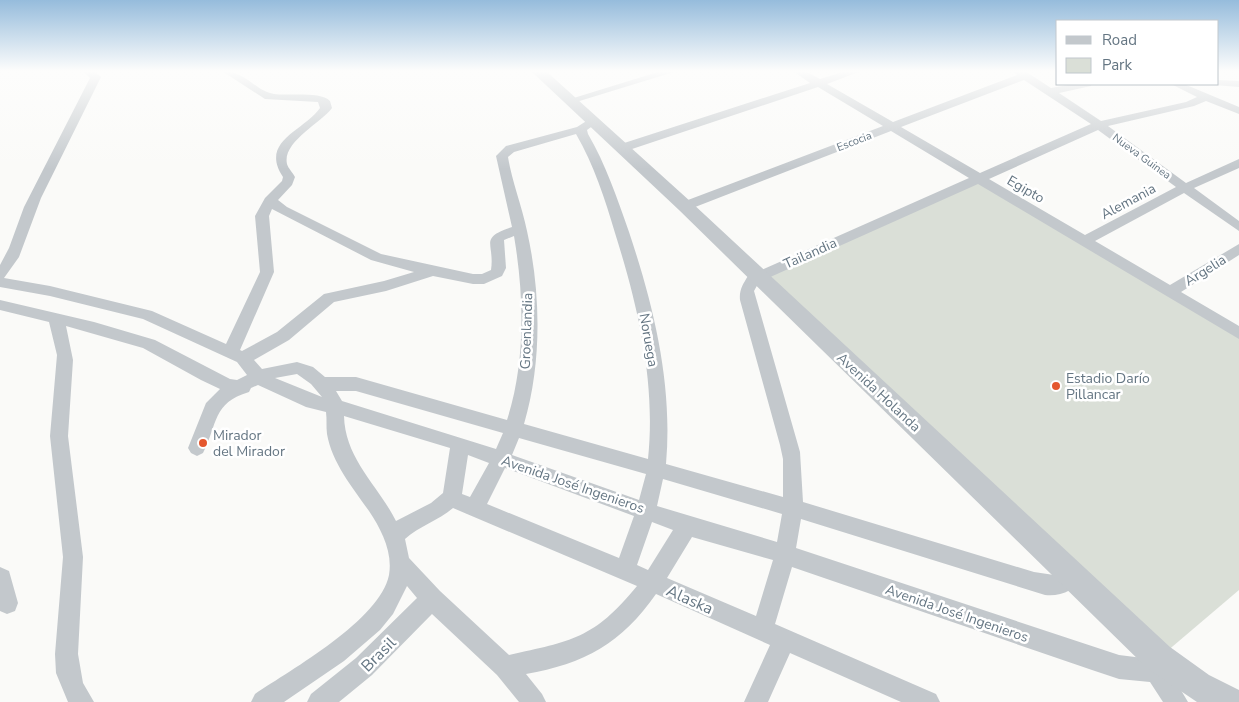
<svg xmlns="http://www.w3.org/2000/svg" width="1239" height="702" viewBox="0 0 1239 702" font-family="'Nunito Sans',sans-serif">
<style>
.green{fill:#dadfd7}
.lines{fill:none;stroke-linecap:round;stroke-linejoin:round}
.minor{fill:#c3c8cc;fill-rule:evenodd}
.tertiary{fill:#c3c8cc;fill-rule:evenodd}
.poi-dot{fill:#e4572e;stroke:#fff;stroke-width:2}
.labels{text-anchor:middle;stroke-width:5;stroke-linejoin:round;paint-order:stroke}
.far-street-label{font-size:11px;fill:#657683;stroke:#fff}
.street-label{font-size:14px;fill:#657683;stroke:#fff}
.poi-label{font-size:14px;fill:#657683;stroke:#fff;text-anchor:start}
.near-street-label{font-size:16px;fill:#657683;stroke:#fff}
</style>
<rect width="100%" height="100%" fill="#fafaf8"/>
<path class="green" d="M978 178 1239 333V590L1159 658 757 276Z"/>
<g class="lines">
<path class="minor" d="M83 71H94L101 77 41 198 19 257 4 278 50 286 152 311 226 344 260 272 255 216 265 198 282 181 283 177C259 141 304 131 320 108L318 102 265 99 222 71C246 71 255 91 274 94 288 96 321 91 330 101L332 108C321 123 282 142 287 164 288 168 293 173 295 177L292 185 278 200 287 207 381 254 473 274H482L491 270C495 243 478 238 512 227L496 156 506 146 577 127 588 120H596L598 122 587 130 588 134C606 165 617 198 629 232 654 307 673 385 666 464L783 497V459L780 445 740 300C739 290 743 284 748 276L969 178 891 131 690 209H680L678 206 680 203 883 126 818 87 626 151H618V145L810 83 793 71H805L820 79 846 71H861L827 84 893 122 1017 75 1013 71H1025L1051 88 1073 84H1092L1091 86 1059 93 1101 121 1186 102 1197 97 1171 84H1184L1239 107V114L1206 101 1194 106 1108 126 1186 183 1239 159V168L1194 188 1239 221V231L1184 193 1095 241 1170 285 1239 244V255L1181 292 1239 326V339L978 184 759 282 754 291 800 452 803 502 1034 572 1054 575 1072 566 1079 569 1083 576C1077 590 1060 597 1045 595L801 519 796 548 1119 655 1143 658 1144 655 1152 652 1160 655 1188 702H1163L1150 682 1119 679 1092 670 792 567 775 624 936 694 940 702H901L790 653 768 702H744L770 645 656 594C622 643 584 664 526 674L542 694 546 702H519L497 675 432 614 372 675 339 702H307L311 694 356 658 417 598 407 586 393 614 380 630 344 661 284 702H251L255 694C292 669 380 620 389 575 393 552 381 529 369 511 353 488 332 463 327 434 326 427 327 419 326 412L306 407 258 385 251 388 249 392C212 403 218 424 203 453L197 456 191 453 188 448 206 403 220 389 201 380 143 348 66 326 73 360 68 436 83 557 78 654 83 683 94 702H68L56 673 55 654 63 557 50 436 57 355 49 322 0 310V300L94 322 155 340 230 379 237 380 247 375 237 362 143 319 50 296 0 287V265L9 248 24 207 90 78ZM1024 80 1091 124 980 173 901 127ZM1098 130 1176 187 1085 235 989 179ZM576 134C594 165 605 199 615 233 638 306 656 383 648 459L524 424C542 363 541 293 527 231 522 206 512 182 508 157L514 152ZM272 209 371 260 414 272 384 281 324 294 277 332 242 351 240 350 274 272 269 216ZM514 236C524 295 526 361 507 420L356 377H325L313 367 297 362 262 369 254 360 289 340 334 302 386 291 433 276 473 284H484L502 276 506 268 504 240ZM297 374 311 384 322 397 275 378ZM336 391H356L503 433 496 449 342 401ZM344 416 450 448 443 493 431 503 396 521C378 485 345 459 344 416ZM519 438 646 474 639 500 512 455ZM468 455 489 463 470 497 462 494ZM505 468 634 516 619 558 487 504ZM663 479 782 514 777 542 657 506ZM453 508 467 514 637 586C594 639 571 641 509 655L440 591 409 558 405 539C419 526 438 521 453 508ZM652 522 673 530 648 570 637 565ZM692 537 773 560 756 616 667 578Z
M661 71H677L573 103 569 104 564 101Z
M1218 80 1239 81V87L1214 85 1213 84H1218Z
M0 567 9 571 18 603 15 611 7 614 0 611Z"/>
<path class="tertiary" d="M531 71H546L691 202 1170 647 1209 675 1239 690V702H1197L1148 669 679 210Z"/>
</g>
<linearGradient id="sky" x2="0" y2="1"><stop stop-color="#96bcdc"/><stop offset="0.42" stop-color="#fdfdfc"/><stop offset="1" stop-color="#fdfdfc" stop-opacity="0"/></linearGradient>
<rect width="1239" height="169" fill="url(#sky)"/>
<g class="poi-dot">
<circle cx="1056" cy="386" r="5"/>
<circle cx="203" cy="443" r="5"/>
</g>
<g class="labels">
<g class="far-street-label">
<text transform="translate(854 141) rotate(-21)" y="4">Escocia</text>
<text transform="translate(1142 156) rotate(36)" y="4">Nueva Guinea</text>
</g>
<g class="street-label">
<text transform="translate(1026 189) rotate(30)" y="5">Egipto</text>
<text transform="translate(1128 201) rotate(-28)" y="5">Alemania</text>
<text transform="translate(810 253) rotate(-24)" y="5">Tailandia</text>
<text transform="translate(1205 270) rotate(-32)" y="5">Argelia</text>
<text transform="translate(526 331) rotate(-88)" y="5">Groenlandia</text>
<text transform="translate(649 340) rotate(80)" y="5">Noruega</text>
<text transform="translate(879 392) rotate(43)" y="5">Avenida Holanda</text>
<text transform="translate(573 484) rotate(19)" y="5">Avenida José Ingenieros</text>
<text transform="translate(957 613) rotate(19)" y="5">Avenida José Ingenieros</text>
</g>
<g class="poi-label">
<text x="1066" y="383">Estadio Darío<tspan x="1066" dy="16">Pillancar</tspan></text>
<text x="213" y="440">Mirador<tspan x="213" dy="16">del Mirador</tspan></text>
</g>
<g class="near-street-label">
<text transform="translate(690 599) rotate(24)" y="6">Alaska</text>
<text transform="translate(378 654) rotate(-45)" y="6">Brasil</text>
</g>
</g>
<rect x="1056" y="20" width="162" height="65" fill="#ffffff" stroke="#c1c8cd"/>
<rect x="1066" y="36" width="25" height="8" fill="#c3c8cc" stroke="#c1c8cd"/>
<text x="1102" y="45" font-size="15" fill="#657683">Road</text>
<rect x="1066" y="58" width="25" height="15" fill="#dadfd7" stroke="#c1c8cd"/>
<text x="1102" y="70" font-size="15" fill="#657683">Park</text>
</svg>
